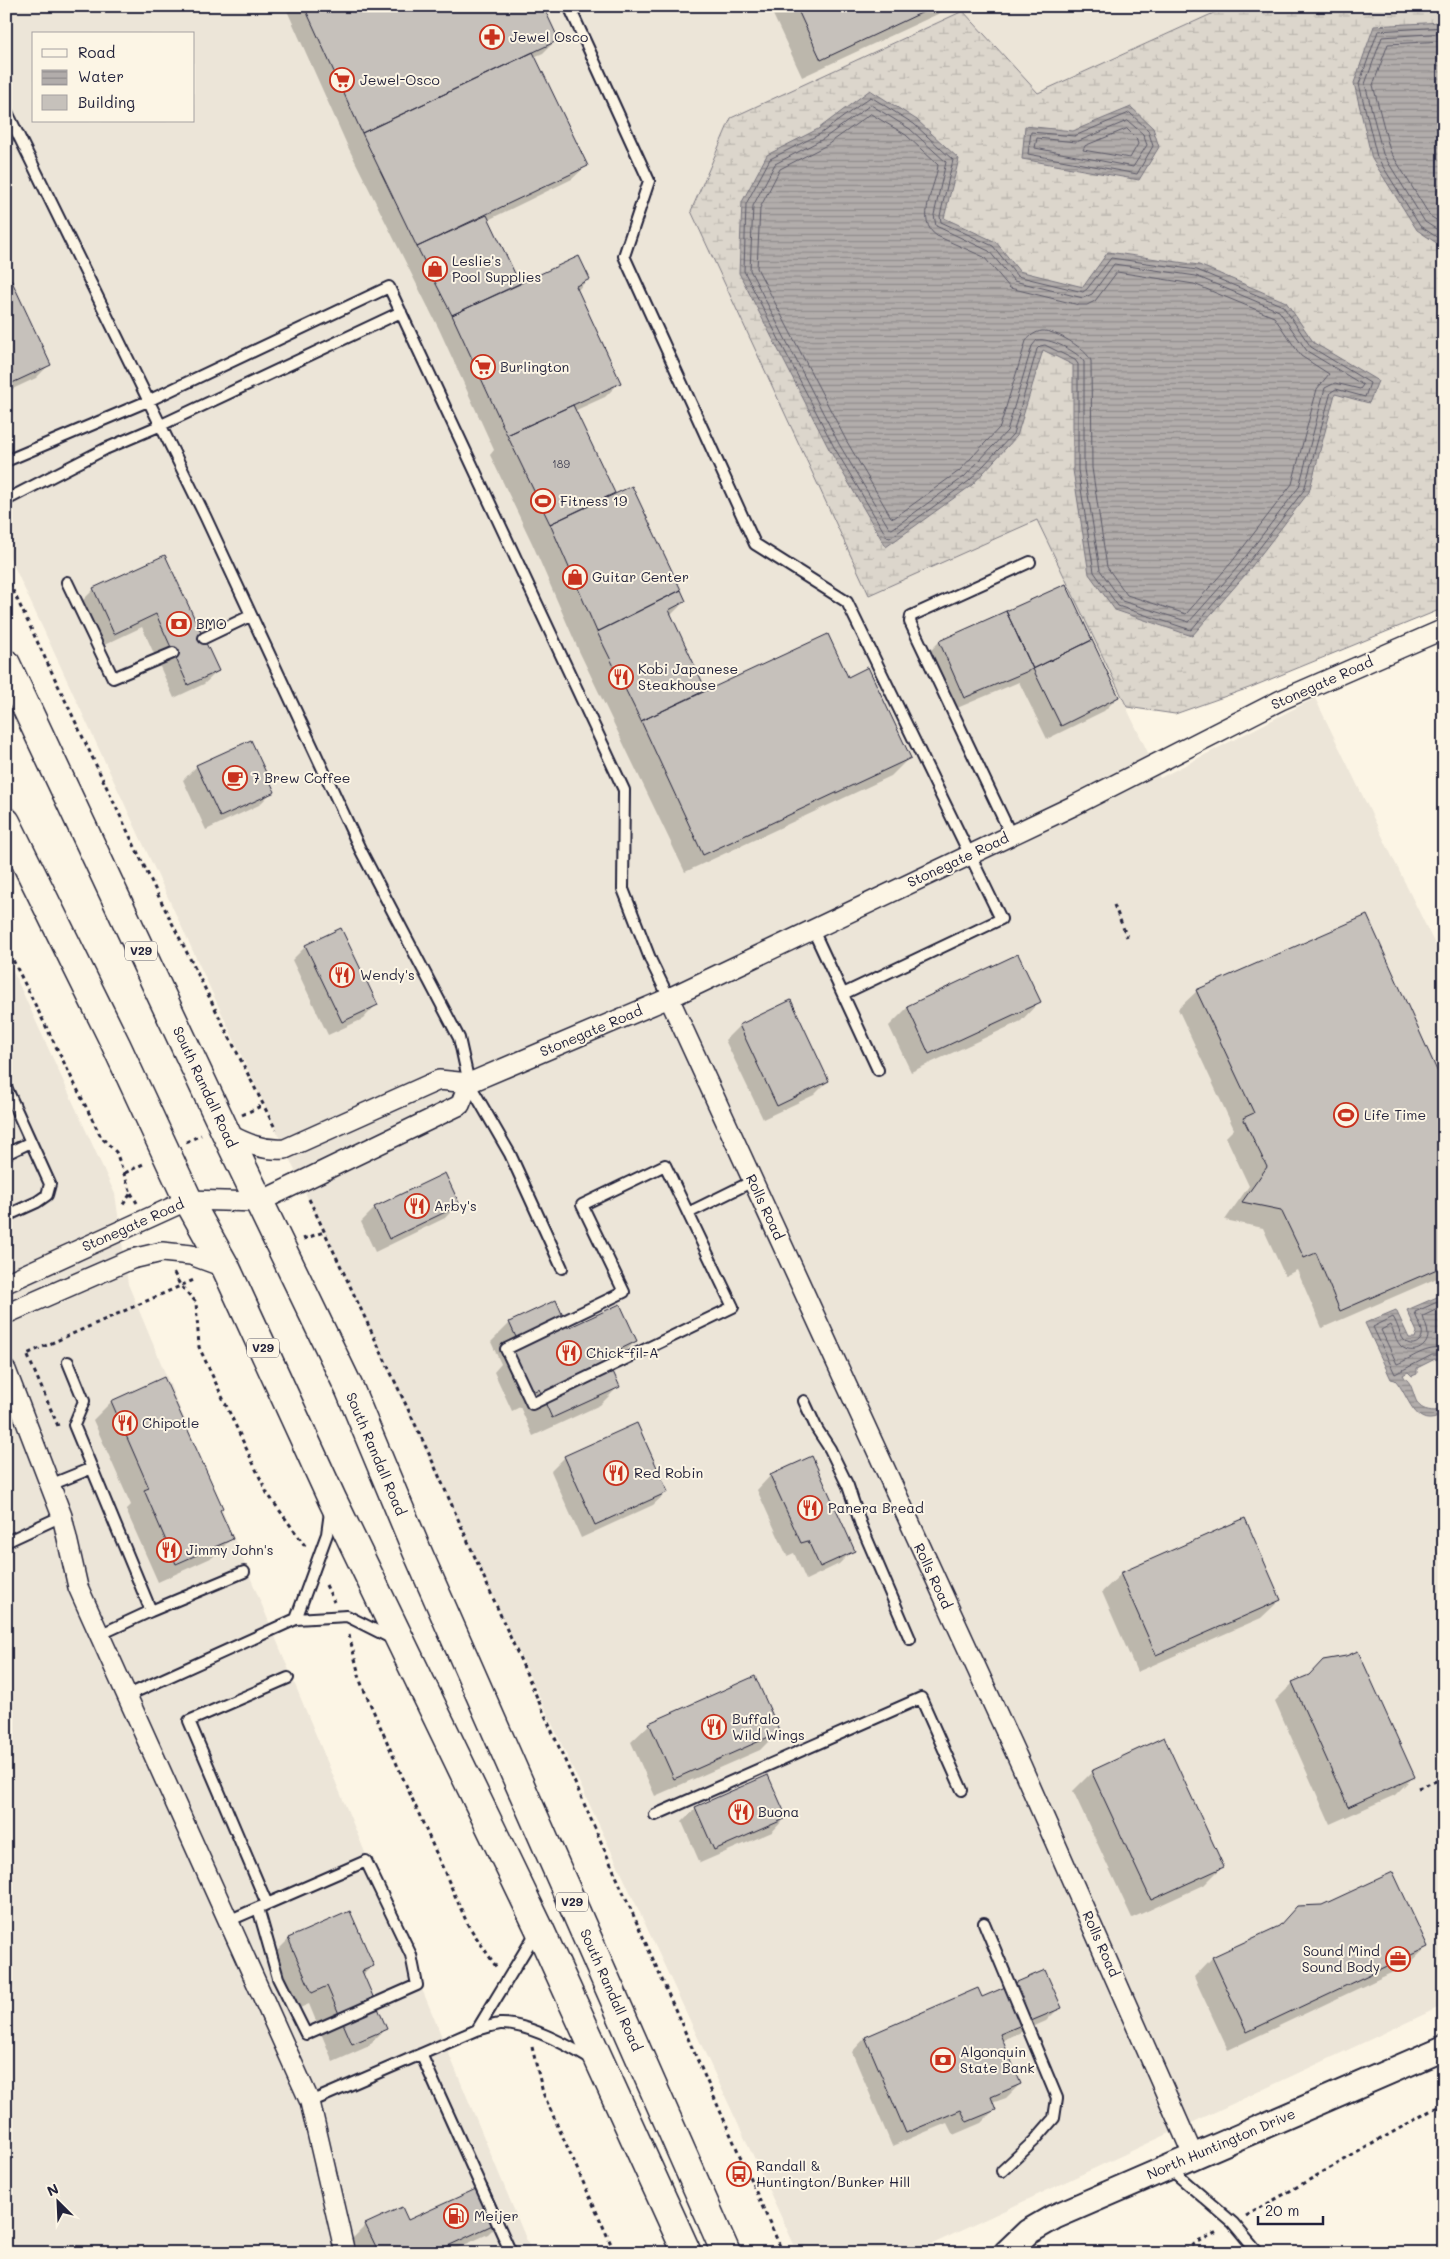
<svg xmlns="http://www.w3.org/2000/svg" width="1450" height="2259" viewBox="0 0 1450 2259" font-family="Mali,sans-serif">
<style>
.built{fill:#ece5d8;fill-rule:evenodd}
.wetland{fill:url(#wetland-marsh);stroke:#7f7c84}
.water{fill:url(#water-rules);stroke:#78757e}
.shadow{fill:#0003}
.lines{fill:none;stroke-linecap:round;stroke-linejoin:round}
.shore{stroke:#5c5a68;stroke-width:1}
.building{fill:#c6c1bb;stroke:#22223b}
.service-casing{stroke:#22223b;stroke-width:14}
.minor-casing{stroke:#22223b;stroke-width:22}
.tertiary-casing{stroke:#22223b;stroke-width:28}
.primary-casing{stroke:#22223b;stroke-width:31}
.path{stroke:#22223b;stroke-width:3;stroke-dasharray:4 4;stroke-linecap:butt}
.service{stroke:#fcf5e5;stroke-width:10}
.minor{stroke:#fcf5e5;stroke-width:19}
.tertiary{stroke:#fcf5e5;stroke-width:24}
.primary{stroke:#fcf5e5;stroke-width:28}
.labels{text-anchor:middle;stroke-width:4;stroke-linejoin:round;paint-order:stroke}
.number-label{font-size:11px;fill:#4b4a5b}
.shield{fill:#fcf5e5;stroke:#63616e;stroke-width:1}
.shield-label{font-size:12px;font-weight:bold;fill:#22223b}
.poi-label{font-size:14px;fill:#22223b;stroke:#fcf5e5;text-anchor:start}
.street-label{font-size:14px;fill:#22223b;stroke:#fcf5e5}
</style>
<defs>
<pattern id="wetland-marsh" width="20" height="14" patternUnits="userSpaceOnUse" patternTransform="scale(1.25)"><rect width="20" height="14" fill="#dcd6cc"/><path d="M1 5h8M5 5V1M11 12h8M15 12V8" fill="none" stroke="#bcb7b0"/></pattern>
<pattern id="water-rules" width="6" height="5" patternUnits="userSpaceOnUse" patternTransform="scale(1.25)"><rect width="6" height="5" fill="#b2adab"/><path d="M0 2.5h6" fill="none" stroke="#908c8c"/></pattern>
</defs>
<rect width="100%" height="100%" fill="#fcf5e5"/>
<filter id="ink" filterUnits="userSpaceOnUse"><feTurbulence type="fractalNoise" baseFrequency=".02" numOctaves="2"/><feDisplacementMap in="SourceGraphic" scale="10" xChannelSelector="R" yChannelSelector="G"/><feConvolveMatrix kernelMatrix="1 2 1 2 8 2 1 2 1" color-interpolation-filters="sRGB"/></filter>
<g filter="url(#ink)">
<path class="built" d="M6 6H1229L1038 94 1037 520 1160 778 1315 698 1444 963V2005L913 2253H798L6 549ZM34 34H194V121H34Z
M6 956 115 1194 128 1284 532 2253H6Z"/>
<path class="wetland" d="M1229 6H1444V608L1249 688 1175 714 1127 707 1037 520 869 595 691 211 731 118 963 11 1038 93Z"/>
<path class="water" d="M1442 22 1444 23V248L1417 230 1372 159 1354 83 1374 26Z
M870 90 917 120 959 159 944 218 996 242 1019 271 1083 287 1108 252 1199 265 1286 302 1314 343 1378 381 1369 403 1335 394 1309 492 1245 575 1192 636 1115 610 1089 574 1073 470V365L1043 350 1017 436 972 485 886 547 829 449 739 273 742 202 767 155 818 129Z
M1131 107 1153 128 1159 147 1139 180 1022 159 1025 126 1073 131Z
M1444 1294V1383L1438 1370V1360L1435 1359 1417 1368V1374L1412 1376 1408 1372 1403 1375C1405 1379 1408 1380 1410 1384 1417 1399 1414 1410 1435 1411L1444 1405V1414C1414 1433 1409 1394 1395 1380L1391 1379 1365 1323 1396 1310 1409 1338H1415L1417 1332 1407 1310Z"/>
<path class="shadow" d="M285 6H542L557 39 543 53 534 57 586 166 572 179 488 220 520 285 588 279 577 291 619 383 605 397 574 411 615 495 685 601 670 616 705 692 909 758 891 776 685 872 579 651 532 543 490 455 494 450 439 329 348 147Z
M769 6H955L802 77Z
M6 276 49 365 36 378 6 392Z
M165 557 218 671 204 684 174 698 142 627 100 647 80 603 94 589Z
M1065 585 1118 697 1104 711 1047 739 1019 682 950 711 925 656 939 642Z
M197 766 273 791 259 805 206 830 183 780Z
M306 946 376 1005 363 1019 328 1035 292 960Z
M1197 991 1444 1089V1275L1322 1328 1297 1270 1285 1276 1263 1228 1225 1220 1249 1186 1226 1137 1234 1129 1178 1009Z
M790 1001 828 1081 814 1095 763 1119 725 1040 739 1026Z
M1039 1002 1021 1021 911 1072 889 1026 908 1007Z
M458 1204 445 1218 375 1252 361 1222 375 1208Z
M510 1323 568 1330 636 1341 617 1359 608 1364 618 1387 600 1405 533 1436 520 1407 512 1411 494 1372 501 1364 491 1342Z
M111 1402 219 1511 231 1539 213 1557 158 1582 126 1510 131 1505 93 1420Z
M565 1457 667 1492 653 1505 581 1538 551 1471Z
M770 1476 853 1550 839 1564 806 1580 794 1553 787 1556 757 1490Z
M1121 1574 1280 1600 1261 1618 1137 1672 1102 1592Z
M1293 1683 1413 1777 1395 1795 1330 1824 1275 1701Z
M650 1724 778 1732 760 1750 655 1796 631 1742Z
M1092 1772 1223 1866 1204 1885 1132 1918 1073 1791Z
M696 1808 785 1818 772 1832 700 1863 682 1822Z
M1297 1907 1427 1947 1408 1965 1228 2050 1194 1977 1212 1958 1277 1928Z
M289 1939 372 1966 362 1976 385 2029 367 2047 333 2062 309 2004 293 2011 271 1957Z
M1060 2007 1046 2021 1001 2041 1020 2084 1006 2098 992 2103 995 2109 981 2123 953 2135 947 2123 892 2146 852 2052 865 2038Z
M502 2220 488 2234 447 2253H359L352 2239 366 2225 408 2222Z"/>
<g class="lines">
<path class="shore" d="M1444 27 1378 31 1359 84 1377 157 1420 226 1444 242
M1444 33 1382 37 1365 84 1383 154 1425 222 1444 234
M1444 41 1388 44 1373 85 1390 151 1430 216 1444 225
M871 97 914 124 953 160 940 216 941 222 993 246 1017 276 1083 292 1087 289 1111 258 1197 270 1283 306 1311 347 1370 383 1365 397 1336 389 1331 392 1304 490 1241 572 1191 630 1118 606 1094 572 1078 470V364L1075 360 1045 345 1040 346 1037 349 1013 434 969 481 890 538 887 537 834 447 744 271 746 204 770 159 820 134Z
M871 105 910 129 946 162 934 215 936 226 989 251 1014 281 1083 298 1092 294 1114 264 1196 276 1279 311 1307 351 1363 385 1360 389 1335 383 1325 388 1299 487 1237 568 1189 622 1122 601 1100 570 1084 469V362C1079 352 1048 337 1037 340L1032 346 1007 431 964 477 892 529 889 528 839 444 750 270 753 206 775 164 823 139Z
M1130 113 1148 130 1153 146 1137 174 1028 154 1031 132 1074 136Z
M871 114 906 135 938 165C936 186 914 221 937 236L984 257 1010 288 1079 305H1087L1095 301 1117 272 1194 284 1274 317 1301 356 1329 374 1317 389 1292 484 1231 563 1186 614 1127 595 1107 567 1092 468 1091 361C1087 349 1055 330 1042 331 1035 332 1030 336 1026 341L1000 427 959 471 894 518 891 517 846 440 757 268 760 208 780 169 827 145Z
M1128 121 1143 134 1147 145 1133 167 1035 148 1037 138 1076 142Z
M1127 129 1136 138 1138 144 1130 158 1083 150 1085 146Z
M1444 1299 1415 1312C1416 1319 1421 1325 1422 1331 1424 1340 1414 1348 1406 1342 1400 1338 1398 1324 1393 1317L1373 1327 1395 1374 1432 1355H1440L1444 1361
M1444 1306 1423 1316C1424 1322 1428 1328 1428 1335 1428 1348 1412 1355 1402 1347 1396 1342 1394 1332 1390 1325L1381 1330 1397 1364C1411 1359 1428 1344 1444 1350"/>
</g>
<path class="building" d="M304 6H543L559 40 362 133Z
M796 6H936L821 60Z
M533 52 588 166 417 247 362 133Z
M487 215 520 284 452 315 417 247Z
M579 256 590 279 576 286 621 383 507 435 452 315Z
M8 273 51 365 12 383 6 371V274Z
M573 405 615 493 550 524 507 435Z
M632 486 681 590 597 632 550 524Z
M165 555 219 671 188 685 156 614 114 634 93 588Z
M1066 584 1092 640 1033 669 1006 611Z
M681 590 686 601 669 610 706 690 641 721 597 632Z
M1006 611 1033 669 964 698 939 641Z
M828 634 848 677 868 667 911 758 703 855 641 721Z
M1092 640 1119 697 1061 726 1033 669Z
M251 740 275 792 220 817 196 765Z
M1367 915 1444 1086V1266L1340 1311 1316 1253 1304 1258 1281 1210 1242 1202 1267 1167 1243 1118 1254 1113 1196 990Z
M341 928 378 1005 342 1022 305 945Z
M1018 954 1041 1002 929 1054 907 1006Z
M791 1000 829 1081 777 1106 739 1025Z
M445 1173 460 1205 389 1239 374 1207Z
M556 1300 568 1328 620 1304 637 1341 606 1356 620 1387 552 1418 539 1389 530 1393 512 1352 521 1348 509 1322Z
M164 1377 223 1508 220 1510 233 1539 176 1564 144 1490 149 1488 111 1401Z
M637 1423 668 1492 595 1525 564 1456Z
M812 1456 855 1551 820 1567 808 1541 801 1543 770 1475Z
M1245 1518 1281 1600 1156 1655 1120 1573Z
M1358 1651 1415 1777 1348 1807 1292 1682 1309 1675 1323 1660 1346 1656Z
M755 1676 780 1732 674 1779 649 1723Z
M1164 1737 1224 1867 1151 1900 1091 1771Z
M768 1775 787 1818 714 1850 695 1807Z
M1393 1872 1428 1947 1247 2032 1212 1957 1279 1926 1297 1906 1322 1905Z
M350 1911 374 1966 362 1971 387 2029 352 2044 327 1986 312 1993 288 1938Z
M1045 1970 1062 2008 1000 2034 1021 2084 991 2097 996 2110 967 2122 961 2110 906 2133 865 2037 978 1988 982 1997Z
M487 2184 503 2220 433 2253H379L365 2224 402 2207 408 2220Z"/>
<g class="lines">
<defs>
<path id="service" d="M569 6 649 181 624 256 755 544 847 602 1001 919 843 994
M6 110 205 516 360 849 459 1038 469 1083 510 1154 562 1268
M6 461 148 401 389 287 624 790 623 889 651 961 669 998
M6 500 105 449 159 426 401 312
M67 582 113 678 173 653
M204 638 250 616
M1011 835 910 622 911 616 1030 562
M813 930 878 1070
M6 1087 50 1184 47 1195 37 1202 6 1216
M6 1154 31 1142
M665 1165 733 1307 532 1404 506 1349 624 1292 582 1205Z
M688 1213 753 1181
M68 1362 84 1401 74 1425 151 1611 244 1572
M804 1401 817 1429 830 1449 848 1486 861 1525 910 1639
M50 1485 92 1468
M330 1512 327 1534 296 1619 347 1616 393 1639
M6 1542 62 1516
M99 1635 151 1611
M126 1696 296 1619
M655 1815 921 1698 962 1790
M258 1908 278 1978 306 2034 417 1985 411 1955 366 1861 267 1904
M228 1921 267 1904 189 1721 288 1678
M984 1923 1057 2098 1054 2118 1035 2140 1002 2171
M537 1931 477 2030C485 2028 493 2025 500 2024 527 2023 569 2046 592 2060
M421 2054 511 2253
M310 2102 477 2030
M1168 2167 1233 2223 1258 2253"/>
<path id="minor" d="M669 998 1021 1765 1193 2155
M226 1133C245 1143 263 1151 285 1149L439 1080 469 1083 669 998 1073 806 1281 700 1444 629
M6 1283 188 1200 259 1202 460 1105 469 1083
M6 1314 132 1259 162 1252 191 1255 226 1268
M6 1370 62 1516 78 1587 310 2102 345 2253"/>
<path id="tertiary" d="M1006 2253 1028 2232 1054 2217 1444 2048"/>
<path id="primary" d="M6 664 226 1133 350 1390 417 1551 726 2253
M6 822 116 1045 188 1200 226 1268 332 1499 539 1928 687 2253"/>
</defs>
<use href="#service" class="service-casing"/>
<use href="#minor" class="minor-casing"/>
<use href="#tertiary" class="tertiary-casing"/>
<use href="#primary" class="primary-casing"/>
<path class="path" d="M6 576 156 891 276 1130
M1114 905 1127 937
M6 946 101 1137 116 1152 131 1193 122 1206
M242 1115 263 1105
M186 1142 201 1135
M125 1173 145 1163
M131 1193 137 1203
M309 1199 431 1458 783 2253
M303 1239 324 1232
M174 1273 180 1285 196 1302 199 1347 267 1493 306 1547
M58 1426 27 1354 196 1279
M326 1585 334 1602
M349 1635 361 1683 468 1925 497 1968
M1418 1788 1444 1778
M532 2047 543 2093 615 2253
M1246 2216 1444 2103
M1177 2253 1219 2231"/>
<use href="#service" class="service"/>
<use href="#minor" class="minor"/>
<use href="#tertiary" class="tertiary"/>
<use href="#primary" class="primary"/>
</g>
</g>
<defs>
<symbol id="pharmacy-ring" viewBox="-11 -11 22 22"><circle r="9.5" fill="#fcf5e5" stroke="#c8321e" stroke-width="1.5"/><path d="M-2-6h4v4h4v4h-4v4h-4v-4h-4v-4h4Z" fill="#c8321e"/></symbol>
<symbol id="supermarket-ring" viewBox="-11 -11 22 22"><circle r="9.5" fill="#fcf5e5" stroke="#c8321e" stroke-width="1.5"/><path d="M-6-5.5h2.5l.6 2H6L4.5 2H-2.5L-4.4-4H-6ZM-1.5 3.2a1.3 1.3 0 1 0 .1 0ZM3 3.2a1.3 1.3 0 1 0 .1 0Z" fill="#c8321e"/></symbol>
<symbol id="shop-ring" viewBox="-11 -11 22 22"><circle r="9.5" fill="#fcf5e5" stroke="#c8321e" stroke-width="1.5"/><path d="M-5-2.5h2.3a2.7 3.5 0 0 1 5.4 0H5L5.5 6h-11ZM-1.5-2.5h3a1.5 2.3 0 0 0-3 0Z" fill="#c8321e"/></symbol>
<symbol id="stadium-ring" viewBox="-11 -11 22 22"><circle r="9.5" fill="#fcf5e5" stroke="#c8321e" stroke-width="1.5"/><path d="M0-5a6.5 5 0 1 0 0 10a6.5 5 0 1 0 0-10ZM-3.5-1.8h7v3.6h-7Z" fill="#c8321e"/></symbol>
<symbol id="bank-ring" viewBox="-11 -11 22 22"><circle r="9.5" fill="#fcf5e5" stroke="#c8321e" stroke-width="1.5"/><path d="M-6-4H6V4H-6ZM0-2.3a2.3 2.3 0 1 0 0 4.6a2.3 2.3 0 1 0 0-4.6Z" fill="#c8321e"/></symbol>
<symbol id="restaurant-ring" viewBox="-11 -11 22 22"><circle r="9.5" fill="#fcf5e5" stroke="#c8321e" stroke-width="1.5"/><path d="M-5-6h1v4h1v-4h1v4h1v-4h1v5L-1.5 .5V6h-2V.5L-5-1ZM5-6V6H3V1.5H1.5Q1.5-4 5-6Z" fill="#c8321e"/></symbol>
<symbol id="cafe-ring" viewBox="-11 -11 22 22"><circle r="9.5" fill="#fcf5e5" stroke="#c8321e" stroke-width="1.5"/><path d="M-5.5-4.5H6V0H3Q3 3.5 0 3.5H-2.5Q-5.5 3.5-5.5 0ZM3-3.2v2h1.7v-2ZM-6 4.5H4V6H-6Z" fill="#c8321e"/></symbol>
<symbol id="office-ring" viewBox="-11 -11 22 22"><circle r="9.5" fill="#fcf5e5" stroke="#c8321e" stroke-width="1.5"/><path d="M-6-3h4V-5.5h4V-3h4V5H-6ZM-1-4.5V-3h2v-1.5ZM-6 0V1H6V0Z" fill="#c8321e"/></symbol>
<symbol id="bus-ring" viewBox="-11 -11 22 22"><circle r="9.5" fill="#fcf5e5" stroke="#c8321e" stroke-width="1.5"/><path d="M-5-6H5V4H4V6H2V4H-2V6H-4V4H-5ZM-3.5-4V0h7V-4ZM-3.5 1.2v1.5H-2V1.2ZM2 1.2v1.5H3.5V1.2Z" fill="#c8321e"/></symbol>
<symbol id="fuel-ring" viewBox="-11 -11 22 22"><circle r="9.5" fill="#fcf5e5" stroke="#c8321e" stroke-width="1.5"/><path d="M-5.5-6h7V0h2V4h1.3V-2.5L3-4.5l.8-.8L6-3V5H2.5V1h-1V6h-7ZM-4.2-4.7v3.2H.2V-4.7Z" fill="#c8321e"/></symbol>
</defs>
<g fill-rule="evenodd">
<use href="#pharmacy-ring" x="478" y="23" width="28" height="28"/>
<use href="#supermarket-ring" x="328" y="66" width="28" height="28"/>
<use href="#shop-ring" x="421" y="255" width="28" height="28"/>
<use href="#supermarket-ring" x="469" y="353" width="28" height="28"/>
<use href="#stadium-ring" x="529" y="487" width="28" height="28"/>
<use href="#shop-ring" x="561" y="563" width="28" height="28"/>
<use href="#bank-ring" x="165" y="610" width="28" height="28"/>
<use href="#restaurant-ring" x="607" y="663" width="28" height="28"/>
<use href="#cafe-ring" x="221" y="764" width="28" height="28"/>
<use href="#restaurant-ring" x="328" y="961" width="28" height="28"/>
<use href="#stadium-ring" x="1332" y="1101" width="28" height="28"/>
<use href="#restaurant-ring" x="403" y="1192" width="28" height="28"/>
<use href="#restaurant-ring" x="555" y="1339" width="28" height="28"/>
<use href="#restaurant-ring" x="111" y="1409" width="28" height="28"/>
<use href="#restaurant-ring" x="602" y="1459" width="28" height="28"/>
<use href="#restaurant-ring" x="796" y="1494" width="28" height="28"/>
<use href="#restaurant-ring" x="155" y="1536" width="28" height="28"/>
<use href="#restaurant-ring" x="700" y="1713" width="28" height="28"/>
<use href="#restaurant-ring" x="727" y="1798" width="28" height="28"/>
<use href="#office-ring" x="1384" y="1945" width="28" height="28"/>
<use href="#bank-ring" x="929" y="2046" width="28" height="28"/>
<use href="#bus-ring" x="725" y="2160" width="28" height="28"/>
<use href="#fuel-ring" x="442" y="2202" width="28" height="28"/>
</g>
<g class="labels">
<g class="number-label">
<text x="561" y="468">189</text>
</g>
<g class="shield">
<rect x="125" y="941.5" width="32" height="19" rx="4"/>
<rect x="247" y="1338.5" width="32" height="19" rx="4"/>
<rect x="556" y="1892.5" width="32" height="19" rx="4"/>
</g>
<g class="shield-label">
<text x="141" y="955">V29</text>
<text x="263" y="1352">V29</text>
<text x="572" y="1906">V29</text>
</g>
<g class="poi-label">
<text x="510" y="42">Jewel Osco</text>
<text x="360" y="85">Jewel-Osco</text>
<text x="452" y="266">Leslie's<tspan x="452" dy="16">Pool Supplies</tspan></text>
<text x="500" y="372">Burlington</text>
<text x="560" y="506">Fitness 19</text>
<text x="592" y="582">Guitar Center</text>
<text x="196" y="629">BMO</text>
<text x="638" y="674">Kobi Japanese<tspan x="638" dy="16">Steakhouse</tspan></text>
<text x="252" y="783">7 Brew Coffee</text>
<text x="360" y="980">Wendy's</text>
<text x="1364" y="1120">Life Time</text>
<text x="434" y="1211">Arby's</text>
<text x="586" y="1358">Chick-fil-A</text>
<text x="142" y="1428">Chipotle</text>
<text x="634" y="1478">Red Robin</text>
<text x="828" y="1513">Panera Bread</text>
<text x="186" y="1555">Jimmy John's</text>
<text x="732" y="1724">Buffalo<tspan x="732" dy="16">Wild Wings</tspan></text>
<text x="758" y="1817">Buona</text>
<text x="1380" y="1956" text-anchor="end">Sound Mind<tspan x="1380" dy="16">Sound Body</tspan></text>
<text x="960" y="2057">Algonquin<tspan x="960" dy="16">State Bank</tspan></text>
<text x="756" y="2171">Randall &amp;<tspan x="756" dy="16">Huntington/Bunker Hill</tspan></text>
<text x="474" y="2221">Meijer</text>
</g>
<g class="street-label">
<text transform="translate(1322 683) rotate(-24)" y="5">Stonegate Road</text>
<text transform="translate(958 860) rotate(-25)" y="5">Stonegate Road</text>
<text transform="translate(591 1031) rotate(-23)" y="5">Stonegate Road</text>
<text transform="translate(205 1087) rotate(65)" y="5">South Randall Road</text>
<text transform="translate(765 1207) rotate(65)" y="5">Rolls Road</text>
<text transform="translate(133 1225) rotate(-24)" y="5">Stonegate Road</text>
<text transform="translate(376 1454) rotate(67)" y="5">South Randall Road</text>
<text transform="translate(933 1576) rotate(65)" y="5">Rolls Road</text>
<text transform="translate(1101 1944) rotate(66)" y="5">Rolls Road</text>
<text transform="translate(611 1990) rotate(66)" y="5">South Randall Road</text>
<text transform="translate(1221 2144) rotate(-23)" y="5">North Huntington Drive</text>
</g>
</g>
<rect width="1450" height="2259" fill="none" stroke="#fcf5e5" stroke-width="25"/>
<rect x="12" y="12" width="1425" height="2234" fill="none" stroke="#22223b" stroke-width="2" filter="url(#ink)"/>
<rect x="32" y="32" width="162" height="90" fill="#fcf5e5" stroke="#a5a1a1"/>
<rect x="42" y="49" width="25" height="8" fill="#fcf5e5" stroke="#a5a1a1"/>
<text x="78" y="58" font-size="15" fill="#22223b">Road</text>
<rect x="42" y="70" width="25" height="15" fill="url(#water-rules)" stroke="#a5a1a1"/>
<text x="78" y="82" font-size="15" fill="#22223b">Water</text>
<rect x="42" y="95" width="25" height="15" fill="#c6c1bb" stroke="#a5a1a1"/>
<text x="78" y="108" font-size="15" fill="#22223b">Building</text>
<g transform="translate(58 2202) rotate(336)" stroke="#fcf5e5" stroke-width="4" paint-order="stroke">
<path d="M0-4L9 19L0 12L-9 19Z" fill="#22223b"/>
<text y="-8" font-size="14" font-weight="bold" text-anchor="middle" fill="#22223b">N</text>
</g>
<path d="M1258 2216v8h65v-8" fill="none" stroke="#22223b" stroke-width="2.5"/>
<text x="1265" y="2216" font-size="15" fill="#22223b" stroke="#fcf5e5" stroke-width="4" paint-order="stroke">20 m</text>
</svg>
